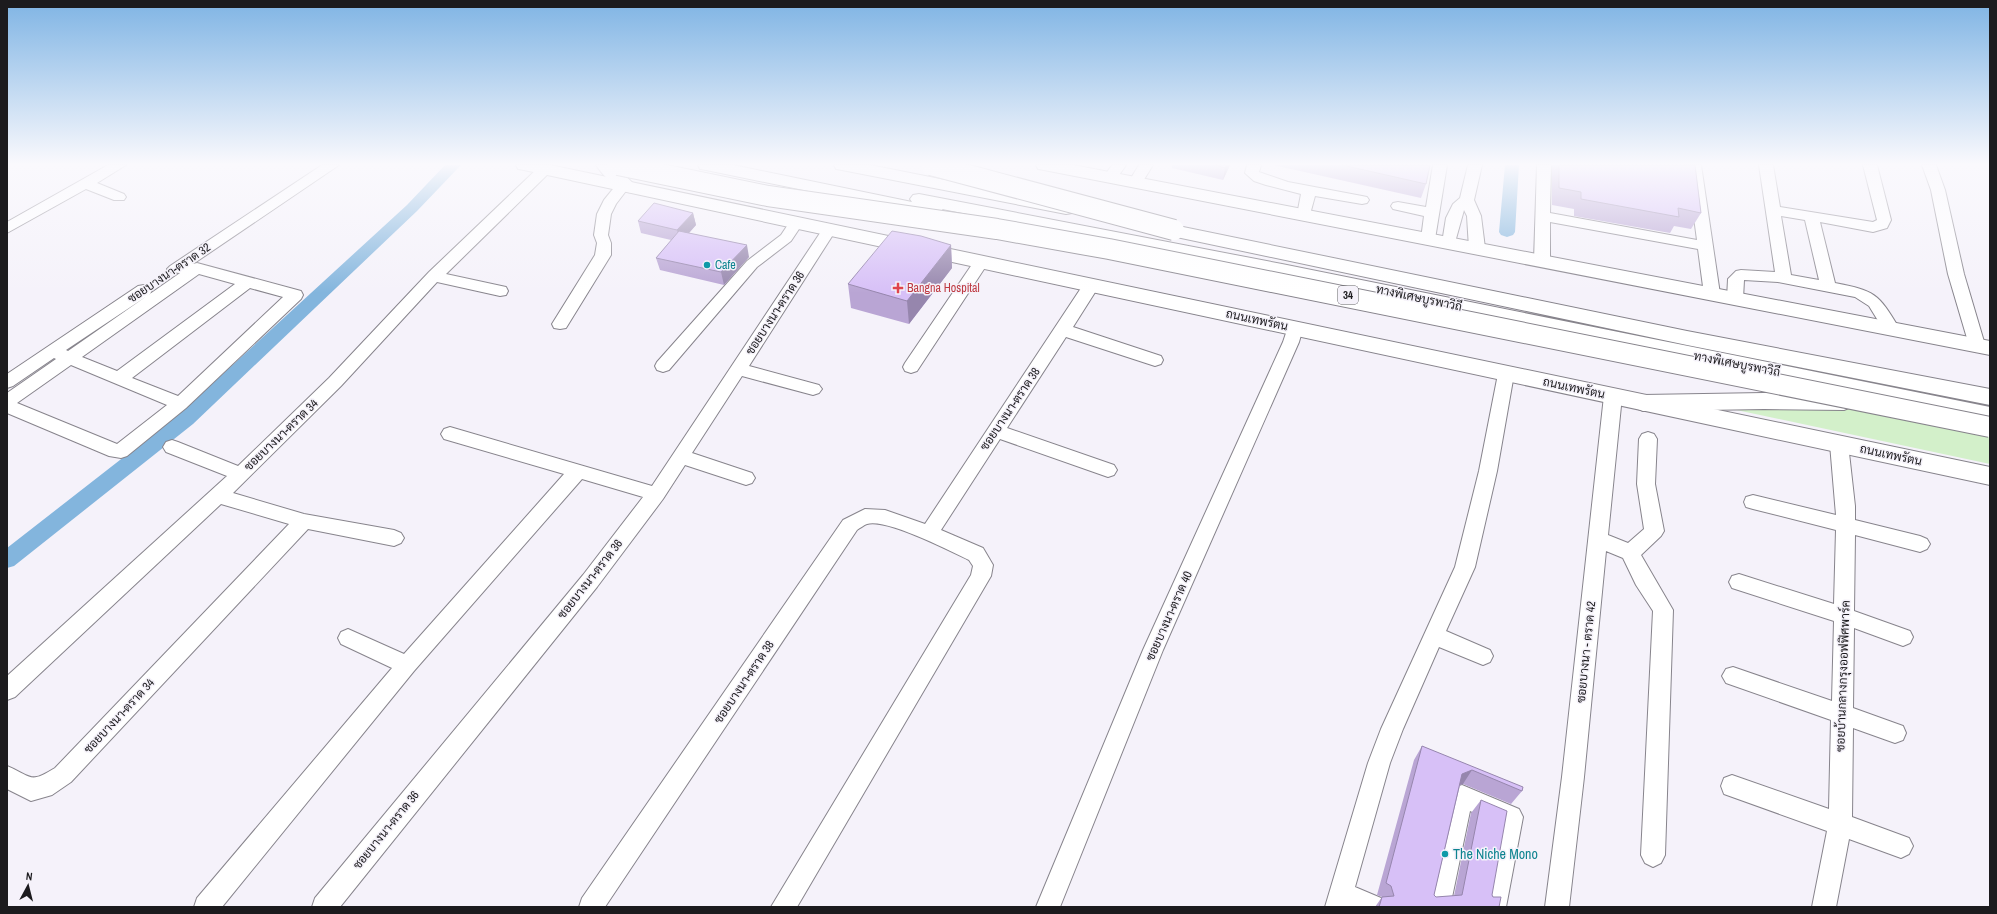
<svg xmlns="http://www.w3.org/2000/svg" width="1997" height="914" viewBox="0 0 1997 914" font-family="'Archivo Narrow',Sarabun,sans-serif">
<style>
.green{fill:#d3f0ca}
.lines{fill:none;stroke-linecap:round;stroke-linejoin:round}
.canal{fill:#83b5dd;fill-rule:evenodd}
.minor-casing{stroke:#87848c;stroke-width:2}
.major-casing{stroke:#87848c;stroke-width:2}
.highway-casing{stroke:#87848c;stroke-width:2}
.minor{fill:#fff;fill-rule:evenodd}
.major{fill:#fff;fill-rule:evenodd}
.highway{fill:#fff;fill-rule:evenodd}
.highway-bridge-casing{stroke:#87848c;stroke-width:22;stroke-linecap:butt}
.highway-bridge{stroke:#fff;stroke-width:20}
.wall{fill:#b9a5d4}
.shaded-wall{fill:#9686ad}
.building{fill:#d7c0f7;stroke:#9686ad}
.culture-dot{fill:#0f9aa8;stroke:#f5f2fa;stroke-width:1.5}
.health-dot{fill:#e0444e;stroke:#f5f2fa;stroke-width:1.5}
.labels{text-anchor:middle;stroke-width:3;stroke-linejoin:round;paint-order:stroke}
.shield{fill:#f5f2fa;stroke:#5d5c60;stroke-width:1}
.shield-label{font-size:11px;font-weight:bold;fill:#1c1b1e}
.culture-label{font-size:12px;fill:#0d838f;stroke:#f5f2fa;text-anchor:start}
.street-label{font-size:12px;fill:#1c1b1e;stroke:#f5f2fa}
.health-label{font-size:12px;fill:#be3a42;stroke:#f5f2fa;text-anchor:start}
.near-culture-label{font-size:14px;fill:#0d838f;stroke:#f5f2fa;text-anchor:start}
</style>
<rect width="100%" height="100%" fill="#f5f2fa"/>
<path class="green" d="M1836 405 1990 433V464L1727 408Z"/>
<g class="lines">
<path class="canal" d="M445 165H461L417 211 193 424 14 566 7 568V548L179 414 407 205Z
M1505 165H1519L1515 232 1513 235 1507 237 1501 235 1499 232Z"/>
<defs>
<path id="minor" d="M108 165H126L97 183 124 194 126 197 124 200H114L86 189 7 233V222Z
M322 165H339L193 264 197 263 301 291 303 295 301 299 186 408 127 456 121 458 109 456 7 413V393L56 359 54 358 13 386 7 388V374L138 286 144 285 150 286 152 290 150 294 66 350 68 351 180 273 170 272 167 269 170 266ZM199 274 235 284 117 371 82 357ZM250 288 283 297 178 396 132 378ZM71 365 167 405 117 444 17 403Z
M1112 165H1126L1115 181H1105L1103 178Z
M1139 165H1153L1140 186H1130L1128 183Z
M1247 165H1261L1259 172 1288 182 1362 196 1367 197 1369 200 1367 203 1362 204 1315 196 1309 218H1299L1297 215 1301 194 1266 185 1254 181 1245 173Z
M1433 165H1447L1435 239 1433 242H1423L1421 239 1424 216 1393 209 1391 206 1393 203 1398 202 1426 207Z
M1468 165H1482L1474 200 1481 216 1485 248 1482 251H1472L1469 248 1467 216 1464 210 1454 246H1444L1442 243 1446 218 1453 204 1460 198Z
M1537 165H1551L1550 213 1697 240 1687 165H1701L1720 294 1718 298 1712 299 1706 298 1704 294 1698 249 1550 222V261L1547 264 1542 266 1537 264 1534 261Z
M1759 165H1773L1780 207 1873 222 1877 220 1863 165H1877L1891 220 1887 228 1873 232 1820 222 1835 283C1875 291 1878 293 1899 328L1897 332 1891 333 1885 332 1869 306 1855 297 1778 282 1744 280 1743 299 1741 303 1735 304 1729 303 1727 299 1728 279 1736 271 1741 270 1775 272ZM1781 216 1805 220 1819 280 1791 275Z
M1922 165H1936L1945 190 1964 274 1985 345 1983 349 1977 351 1971 349 1969 345 1948 274 1931 190Z
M544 166 549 167 551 170 549 173 446 274 506 287 508 291 506 295 500 296 437 282 341 386 233 493 304 514 394 530 401 533 404 538 401 543 394 546 308 529 71 782 52 795 31 801 7 789V766C33 777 29 784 55 768L289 524 221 504 15 697 7 700V676L227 476 166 452 163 447 166 442 172 440 178 442 238 466 329 378 429 272 539 167Z
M622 183 627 184 629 187 616 204 611 214 608 235 611 243V255L566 328 560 329 554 328 552 324 595 255 597 243 594 235 597 214 604 200 617 184Z
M796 218 801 220 803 223 791 241 757 267 669 370 663 372 657 370 655 366 657 362 747 261 781 235 791 220Z
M829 225 834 227 836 230 749 366 819 385 822 389 819 393 813 395 742 376 692 453 752 473 755 478 752 483 746 485 685 465 663 499 597 587 340 907H312L315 898 583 575 643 497 582 479 414 671 222 907H194L197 898 392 668 341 644 338 638 341 632 348 629 404 654 564 474 444 439 441 434 444 429 450 427 652 486 824 227Z
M980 258 985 260 988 263 917 371 911 373 905 371 903 367 905 363 975 260Z
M1091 281 1097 282 1099 286 1073 327 1161 356 1163 360 1161 364 1155 366 1066 337 1007 428 1114 465 1117 470 1114 475 1108 477 1000 439 941 530 983 548 993 565 991 576 797 907H771L971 575 973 566 969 560C950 551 886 518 867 524 864 525 860 528 857 530L605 907H579L582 898 843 520 865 509 885 510 925 524 1085 282Z
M1295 323 1301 324 1303 328 1299 342 1163 650 1060 907H1036L1143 650 1283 342 1289 324Z
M1506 368 1512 370 1514 374 1497 471 1475 567 1446 631 1490 650 1493 656 1490 662 1483 665 1439 647 1403 729 1390 763 1355 887 1381 898 1384 907H1325L1368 763 1381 729 1455 567 1479 471 1498 374 1500 370Z
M1613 390 1619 392 1622 396 1608 535 1628 543 1644 529 1637 484 1639 439 1642 434 1648 432 1654 434 1657 439 1655 484 1664 531 1661 536 1641 555 1673 610 1665 855 1661 863 1653 867 1645 863 1641 855 1653 611 1636 585 1623 558 1606 551 1584 777 1569 907H1545L1562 777 1604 396 1607 392Z
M1839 437 1845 439 1848 444 1855 506V520L1920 536 1927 539 1930 544 1927 549 1920 552 1855 535 1854 611 1910 631 1913 637 1910 643 1903 646 1854 628 1853 708 1903 726 1906 733 1903 740 1895 743 1853 728 1852 817 1909 838 1913 846 1909 854 1901 858 1849 839 1836 907H1812L1827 831 1724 794 1721 786 1724 778 1732 775 1829 809 1831 720 1726 683 1722 676 1726 669 1733 667 1832 701 1834 621 1732 588 1729 582 1732 576 1739 574 1834 604 1836 530 1753 509 1746 507 1744 502 1746 497 1753 495 1836 515 1830 444 1833 439Z
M1462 785 1519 809 1523 817 1506 907H1482L1498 823 1470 811 1450 907H1426L1451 796 1454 788Z"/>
<path id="major" d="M516 165H550L1990 467V485L524 170 518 169Z
M1036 165H1073L1990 341V355L1044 170 1038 169Z"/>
<path id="highway" d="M596 165H614L638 188 635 192C621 195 604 177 596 165Z
M698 165H733L912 202 910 199 913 195 919 194 1282 264 1990 407V423L1282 276 942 209 944 212 941 216 935 217 706 170 700 169Z
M834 165H870L1066 204 1072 205 1075 209 1072 213 1066 214 842 170 836 169Z
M1154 221 1687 331 1990 389V405L1687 345 1148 231 1145 227 1148 223Z
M1764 393 1844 394 1851 397 1855 402 1851 407 1844 410 1764 409 1643 411 1636 408 1632 403 1636 398 1643 395Z"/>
</defs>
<use href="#minor" class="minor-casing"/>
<use href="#major" class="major-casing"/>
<use href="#highway" class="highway-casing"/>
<use href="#minor" class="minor"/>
<use href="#major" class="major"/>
<use href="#highway" class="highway"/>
<defs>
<path id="highway-bridge" d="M618 165 768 196 997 229 1109 249 1990 427
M931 165 1174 230"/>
</defs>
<use href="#highway-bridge" class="highway-bridge-casing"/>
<use href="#highway-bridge" class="highway-bridge"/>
</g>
<path class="wall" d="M1172 165H1230L1223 180 1172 168Z
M1273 165H1430L1426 184 1421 198Z
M1552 165H1695L1701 213 1691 229 1674 226 1670 233 1574 216V209L1552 205Z
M693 213 696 225 689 233 749 257 724 285 660 270 656 258 671 240 641 233 638 221Z
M951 245 952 268 909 324 851 308 848 284Z
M1422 746 1522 791 1511 804 1463 784 1460 785 1434 895 1436 897 1454 896 1471 813 1481 800 1492 895 1499 907H1375L1382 897 1377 895 1414 760Z"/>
<path class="shaded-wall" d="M1226 165H1230L1223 180 1225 168Z
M693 213 696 225 680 243 677 230Z
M747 245 749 257 724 285 721 272Z
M951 245 952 268 909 324 907 301Z
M1472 770 1463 784 1453 787 1462 774Z"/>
<path class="building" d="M1216 165H1226L1225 168Z
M1342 165H1430L1426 184Z
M1559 165H1695L1701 213 1678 208 1679 217 1581 199V192L1559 188Z
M654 203 693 213 677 230 638 221Z
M679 231 747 245 721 272 656 258Z
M892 231 921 236 951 245 907 301 848 284Z
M1422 746 1523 787 1522 791 1472 770 1462 774 1434 895 1436 897 1462 895 1481 800 1507 811 1492 895 1493 897H1501L1499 907H1379L1382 897 1394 896 1391 886 1386 883Z"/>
<linearGradient id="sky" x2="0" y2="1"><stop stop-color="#7fb4e4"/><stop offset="0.56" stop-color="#faf9fd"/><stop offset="1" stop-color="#faf9fd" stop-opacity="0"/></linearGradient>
<rect width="1997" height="293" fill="url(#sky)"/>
<g class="culture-dot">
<circle cx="707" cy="265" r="4"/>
<circle cx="1445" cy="854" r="4"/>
</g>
<path class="health-dot" d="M896 282h4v4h4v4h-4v4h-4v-4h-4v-4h4z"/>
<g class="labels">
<rect class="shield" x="1338" y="286" width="20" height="18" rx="3"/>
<g class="shield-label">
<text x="1348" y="299">34</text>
</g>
<g class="culture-label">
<text x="715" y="269">Cafe</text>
</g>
<g class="street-label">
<text transform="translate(169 273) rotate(-34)" y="4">ซอยบางนา-ตราด 32</text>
<text transform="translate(1419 298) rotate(12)" y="4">ทางพิเศษบูรพาวิถี</text>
<text transform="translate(775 313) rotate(-57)" y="4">ซอยบางนา-ตราด 36</text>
<text transform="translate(1257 320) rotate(12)" y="4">ถนนเทพรัตน</text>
<text transform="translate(1737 364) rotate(11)" y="4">ทางพิเศษบูรพาวิถี</text>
<text transform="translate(1574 388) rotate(12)" y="4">ถนนเทพรัตน</text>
<text transform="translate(1010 409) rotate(-56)" y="4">ซอยบางนา-ตราด 38</text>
<text transform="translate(281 435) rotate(-44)" y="4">ซอยบางนา-ตราด 34</text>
<text transform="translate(1891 455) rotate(12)" y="4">ถนนเทพรัตน</text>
<text transform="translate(590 579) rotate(-52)" y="4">ซอยบางนา-ตราด 36</text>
<text transform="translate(1169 616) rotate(-66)" y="4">ซอยบางนา-ตราด 40</text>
<text transform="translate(1586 652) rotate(-84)" y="4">ซอยบางนา - ตราด 42</text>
<text transform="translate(1843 676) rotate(-88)" y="4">ซอยบ้านกลางกรุงออฟฟิศพาร์ค</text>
<text transform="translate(744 682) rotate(-56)" y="4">ซอยบางนา-ตราด 38</text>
<text transform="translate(119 716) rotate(-47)" y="4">ซอยบางนา-ตราด 34</text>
<text transform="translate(386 830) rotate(-51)" y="4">ซอยบางนา-ตราด 36</text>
</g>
<g class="health-label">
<text x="907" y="292">Bangna Hospital</text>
</g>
<g class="near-culture-label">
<text x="1453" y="859">The Niche Mono</text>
</g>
</g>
<rect width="1997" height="914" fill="none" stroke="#1c1b1e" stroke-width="16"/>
<g transform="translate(28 886) rotate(7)" stroke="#f5f2fa" stroke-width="3" paint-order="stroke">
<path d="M0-3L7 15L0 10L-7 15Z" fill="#1c1b1e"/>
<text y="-6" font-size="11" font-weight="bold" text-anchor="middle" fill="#1c1b1e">N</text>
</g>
</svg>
